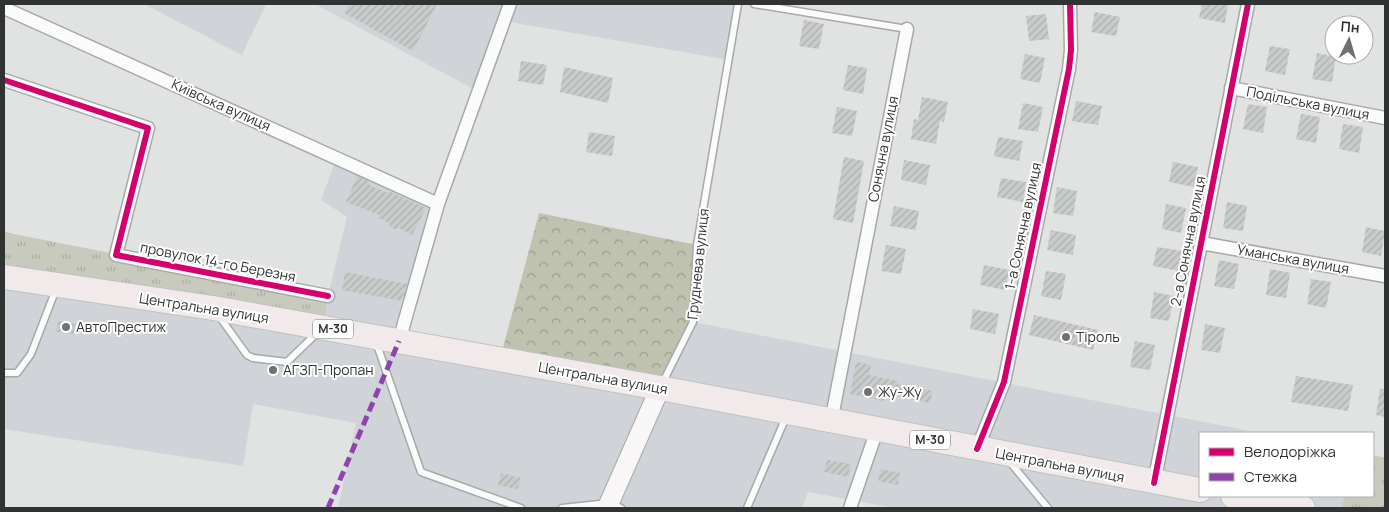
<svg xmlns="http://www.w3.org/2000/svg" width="1389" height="512" viewBox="0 0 1389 512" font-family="Manrope,sans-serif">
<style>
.built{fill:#d0d4d8}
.grass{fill:url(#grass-tufts)}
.forest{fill:url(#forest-crowns)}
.building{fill:url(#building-hatch)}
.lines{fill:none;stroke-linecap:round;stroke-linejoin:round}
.lane-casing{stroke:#a8a8a8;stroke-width:9}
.street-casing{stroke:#a8a8a8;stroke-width:15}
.secondary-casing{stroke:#a8a8a8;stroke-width:21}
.highway-casing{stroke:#c0c0c0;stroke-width:26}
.lane{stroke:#fafbfb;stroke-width:6}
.street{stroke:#fafbfb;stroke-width:12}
.secondary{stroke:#f8f6f6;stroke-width:19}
.highway{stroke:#f2eaea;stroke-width:24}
.quiet{stroke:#8e44ad;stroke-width:5;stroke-dasharray:10 5;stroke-linecap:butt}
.cycleway-casing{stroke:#fff;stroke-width:9}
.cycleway{stroke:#d6006c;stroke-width:6}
.poi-dot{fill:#6f7070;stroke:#fff;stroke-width:2}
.labels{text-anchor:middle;stroke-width:4;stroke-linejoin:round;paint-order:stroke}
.shield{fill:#fff;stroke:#6f7070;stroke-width:1}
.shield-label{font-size:12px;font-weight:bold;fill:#313232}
.street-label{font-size:14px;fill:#313232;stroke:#fff}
.poi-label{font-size:14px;fill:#313232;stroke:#fff;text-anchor:start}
</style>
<defs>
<pattern id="grass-tufts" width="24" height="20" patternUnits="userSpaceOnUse" patternTransform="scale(1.25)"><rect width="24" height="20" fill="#c8cabe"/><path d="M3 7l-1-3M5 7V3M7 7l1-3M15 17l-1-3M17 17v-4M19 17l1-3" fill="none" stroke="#acaea4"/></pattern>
<pattern id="forest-crowns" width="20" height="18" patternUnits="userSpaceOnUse" patternTransform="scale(1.25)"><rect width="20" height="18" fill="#bec2af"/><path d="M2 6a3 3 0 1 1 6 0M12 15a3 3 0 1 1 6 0" fill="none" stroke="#9b9e8f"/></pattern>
<pattern id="building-hatch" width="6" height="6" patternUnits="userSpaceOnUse" patternTransform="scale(1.25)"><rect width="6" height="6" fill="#cacbcb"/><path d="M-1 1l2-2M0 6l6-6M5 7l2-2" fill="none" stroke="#aeafaf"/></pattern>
</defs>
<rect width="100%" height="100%" fill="#e1e2e2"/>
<path class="built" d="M144 4H266L242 55Z
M315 4H738L729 60 504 21 479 92Z
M337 157 438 204 399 341 660 388 693 322 1260 433H1200V496H1344L1342 508H894L808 492 802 508H338L356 423 253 404 243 466 4 429V277L328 296 347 217 321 200Z"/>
<path class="grass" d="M4 232 328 296 323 328 4 277Z
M1373 455 1385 458V508H1342L1344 496H1373Z"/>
<path class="forest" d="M539 213 697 245 693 322 660 388 500 359Z"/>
<path class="building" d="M349 4H437L413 51 344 13Z
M1202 4H1228L1225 23 1199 18Z
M1095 12 1120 17 1116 36 1091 32Z
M1046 14 1049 39 1029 41 1026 16Z
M804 20 824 24 819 49 799 46Z
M1270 46 1290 49 1285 75 1265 71Z
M1317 53 1336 57 1332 82 1312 79Z
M1025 54 1045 58 1040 83 1020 79Z
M521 61 547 65 543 85 518 81Z
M848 65 867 68 863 94 843 90Z
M564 67 613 78 608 103 560 92Z
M922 97 948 102 944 122 940 121 936 144 911 139 914 119 918 120Z
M1076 101 1102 106 1098 125 1072 121Z
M1023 103 1043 107 1038 132 1018 129Z
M1248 104 1267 107 1263 133 1243 129Z
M837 107 857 111 852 136 832 133Z
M1301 114 1320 117 1316 143 1296 139Z
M1343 124 1363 127 1359 153 1339 149Z
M589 132 615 136 612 156 586 152Z
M998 137 1023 141 1019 161 994 156Z
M844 157 864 161 853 223 833 219Z
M904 160 930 165 926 185 901 180Z
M1173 162 1198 167 1194 187 1169 182Z
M357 176 370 182 369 185 387 193 388 191 426 208 412 235 399 228 396 230 390 227 389 223 378 218 379 215 346 202Z
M1001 178 1026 182 1023 202 997 197Z
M1057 187 1077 191 1073 216 1053 213Z
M1227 202 1247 206 1243 231 1223 228Z
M1166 204 1186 208 1181 233 1162 229Z
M894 206 919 211 916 230 890 226Z
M1366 227 1385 231 1381 256 1362 252Z
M1051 230 1076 235 1073 255 1047 250Z
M886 245 906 249 901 274 881 271Z
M1157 247 1183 251 1179 271 1153 266Z
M1219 260 1239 264 1234 289 1214 286Z
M984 265 1009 270 1006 290 980 285Z
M1270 269 1290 273 1286 298 1266 295Z
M1046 271 1066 274 1061 300 1041 296Z
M345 272 407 284 402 301 342 290Z
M1311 279 1331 282 1326 308 1307 304Z
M1154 292 1174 296 1169 321 1150 318Z
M973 309 999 314 995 334 970 329Z
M1034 315 1098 330 1093 350 1029 335Z
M58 321 76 324 74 334 56 332Z
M1205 324 1225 328 1220 353 1201 350Z
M1135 341 1155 345 1150 370 1130 367Z
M856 362 871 365 869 375 898 381 897 384 933 391 930 403 895 396 894 399 885 397 884 401 850 394Z
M1296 376 1353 385 1348 411 1291 402Z
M1380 389H1385V417L1376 415Z
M827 460 851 464 849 477 824 472Z
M881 469 900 473 898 485 878 481Z
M501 473 521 478 518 489 498 485Z"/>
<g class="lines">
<defs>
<path id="lane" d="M754 4 907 29
M219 316 247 355 253 358 287 362 318 332
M376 342 421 472 521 508
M4 373H17L31 354 56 289
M662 384 693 322 697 245 738 4
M1009 461 1048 508
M562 508 609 503 621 508
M747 508 786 417"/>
<path id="street" d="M4 8 438 204
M4 80 148 128 116 255 328 296
M1231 88 1385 118
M1201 243 1385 276
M399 341 438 204 510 4
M831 422 907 29
M977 449 1004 382 1069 69 1071 50 1070 4
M1154 483 1248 4
M850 508 877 430"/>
<path id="secondary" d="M607 508 660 388"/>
<path id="highway" d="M4 277 213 308 660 388 1200 490
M1233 496 1303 508"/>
</defs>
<use href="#lane" class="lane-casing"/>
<use href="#street" class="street-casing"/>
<use href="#secondary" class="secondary-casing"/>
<use href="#highway" class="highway-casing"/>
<use href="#lane" class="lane"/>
<use href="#street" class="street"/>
<use href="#secondary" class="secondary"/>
<use href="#highway" class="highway"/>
<path class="quiet" d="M328 508 399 341"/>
<defs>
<path id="cycleway" d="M4 80 148 128 116 255 328 296
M977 449 1004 382 1069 69 1071 50 1070 4
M1154 483 1248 4"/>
</defs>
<use href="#cycleway" class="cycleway-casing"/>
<use href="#cycleway" class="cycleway"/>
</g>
<g class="poi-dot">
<circle cx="66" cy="327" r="5"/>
<circle cx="1066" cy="337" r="5"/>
<circle cx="273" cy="370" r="5"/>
<circle cx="868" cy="392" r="5"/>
</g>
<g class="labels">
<g class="shield">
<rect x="313" y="319.5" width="40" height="19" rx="4"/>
<rect x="910" y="430.5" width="40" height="19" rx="4"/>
</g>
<g class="shield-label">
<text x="333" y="333">М-30</text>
<text x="930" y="444">М-30</text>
</g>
<g class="street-label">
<text transform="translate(1308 103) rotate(11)" y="5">Подільська вулиця</text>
<text transform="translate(221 105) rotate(24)" y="5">Київська вулиця</text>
<text transform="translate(883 149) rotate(-79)" y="5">Сонячна вулиця</text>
<text transform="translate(1023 226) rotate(-78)" y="5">1-а Сонячна вулиця</text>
<text transform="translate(1188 241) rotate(-79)" y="5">2-а Сонячна вулиця</text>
<text transform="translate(1293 259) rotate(10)" y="5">Уманська вулиця</text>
<text transform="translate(218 262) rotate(11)" y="5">провулок 14-го Березня</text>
<text transform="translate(698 264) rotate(-84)" y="5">Груднева вулиця</text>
<text transform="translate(204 308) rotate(9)" y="5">Центральна вулиця</text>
<text transform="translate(603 378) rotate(10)" y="5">Центральна вулиця</text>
<text transform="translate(1060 465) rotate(11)" y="5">Центральна вулиця</text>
</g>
<g class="poi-label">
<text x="76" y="332">АвтоПрестиж</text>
<text x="1076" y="342">Тіроль</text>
<text x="283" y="375">АГЗП-Пропан</text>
<text x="878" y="397">Жу-Жу</text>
</g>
</g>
<rect width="1389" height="512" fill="none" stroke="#313232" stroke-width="10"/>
<rect x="1199" y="432" width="175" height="65" fill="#ffffff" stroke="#adadad"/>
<rect x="1209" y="448" width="25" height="8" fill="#d6006c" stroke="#adadad"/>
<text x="1244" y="457" font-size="15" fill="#313232">Велодоріжка</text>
<rect x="1209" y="473" width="25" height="8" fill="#8e44ad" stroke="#adadad"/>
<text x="1244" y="482" font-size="15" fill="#313232">Стежка</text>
<g transform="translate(1349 40) rotate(5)"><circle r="24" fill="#ffffff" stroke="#adadad"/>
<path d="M0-4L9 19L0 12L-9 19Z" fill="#6f7070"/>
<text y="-8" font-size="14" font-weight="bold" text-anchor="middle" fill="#313232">Пн</text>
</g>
</svg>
